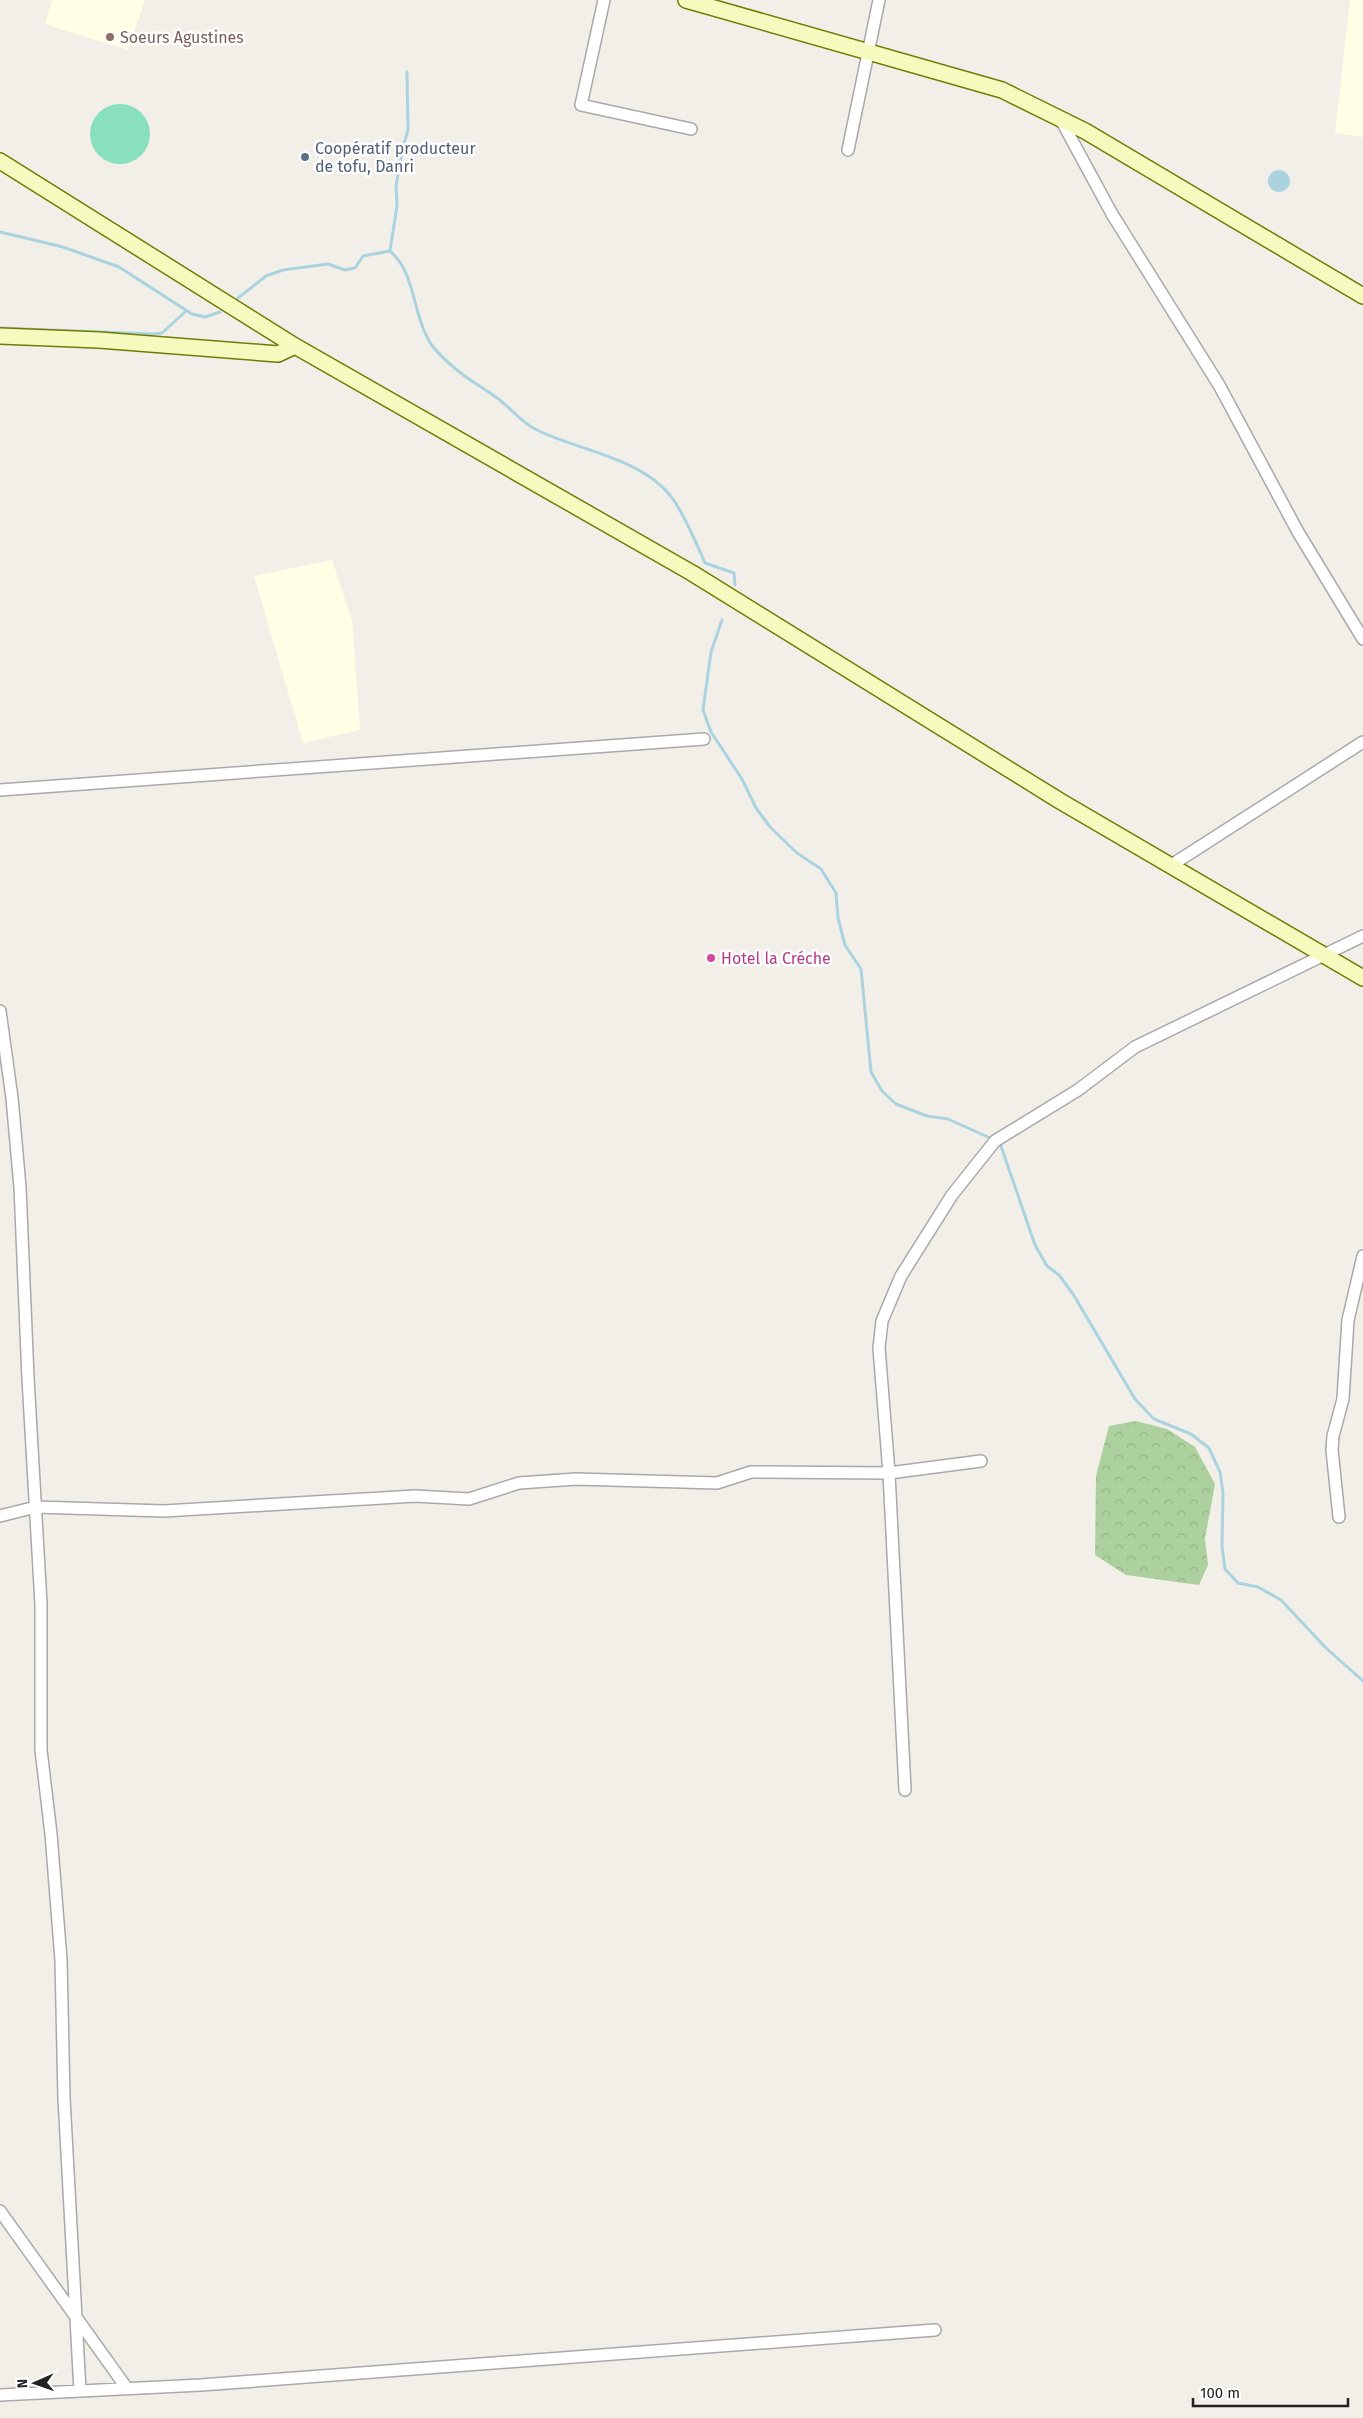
<svg xmlns="http://www.w3.org/2000/svg" width="1363" height="2418" viewBox="0 0 1363 2418" font-family="'Fira Sans',sans-serif">
<style>
.education{fill:#ffffe5}
.forest{fill:url(#forest-crowns)}
.pitch{fill:#88e0be}
.water{fill:#aad3df}
.lines{fill:none;stroke-linecap:round;stroke-linejoin:round}
.stream{stroke:#aad3df;stroke-width:3}
.street-casing{stroke:#a9a9a9;stroke-width:14}
.secondary-casing{stroke:#707d05;stroke-width:18}
.street{stroke:#fff;stroke-width:11}
.secondary{stroke:#f7fabf;stroke-width:15}
.education-dot{fill:#8d6e63;stroke:#fff;stroke-width:2}
.service-dot{fill:#5c6f8a;stroke:#fff;stroke-width:2}
.hotel-dot{fill:#d1479c;stroke:#fff;stroke-width:2}
.labels{text-anchor:middle;stroke-width:5;stroke-linejoin:round;paint-order:stroke}
.education-label{font-size:16px;fill:#785e54;stroke:#fff;text-anchor:start}
.service-label{font-size:16px;fill:#4e5e75;stroke:#fff;text-anchor:start}
.hotel-label{font-size:16px;fill:#b23c85;stroke:#fff;text-anchor:start}
</style>
<defs>
<pattern id="forest-crowns" width="20" height="18" patternUnits="userSpaceOnUse" patternTransform="scale(1.25)"><rect width="20" height="18" fill="#add19e"/><path d="M2 6a3 3 0 1 1 6 0M12 15a3 3 0 1 1 6 0" fill="none" stroke="#95b388"/></pattern>
</defs>
<rect width="100%" height="100%" fill="#f2efe9"/>
<path class="education" d="M52 0H145L128 50 45 24Z
M1350 0H1363V137L1335 133Z
M332 560 352 620 360 730 303 743 254 576Z"/>
<path class="forest" d="M1136 1421 1167 1429 1195 1447 1215 1484 1205 1539 1208 1565 1199 1585 1126 1575 1095 1555 1096 1476 1109 1426Z"/>
<path class="pitch" d="M90 134a30 30 0 1 1 60 0a30 30 0 1 1-60 0Z"/>
<path class="water" d="M1268 181a11 11 0 1 1 22 0a11 11 0 1 1-22 0Z"/>
<g class="lines">
<path class="stream" d="M407 72 408 130 402 150 396 186 397 206 390 251C415 273 412 308 427 337 433 350 446 361 457 370 470 381 484 388 497 398 510 407 521 422 535 429 580 452 645 457 675 502 687 521 696 542 705 563L734 573 735 585
M0 232 63 247 119 267 192 314 205 317 220 312
M238 298 266 276 283 270 328 264 345 270 355 268 363 256 390 251
M0 328 153 334 162 333 186 311
M722 620 711 652 703 710 711 732 742 779 756 808 770 827 797 853 821 869 836 893 838 918 845 945 861 969 871 1072 882 1091 896 1104 927 1116 948 1119 990 1138
M1001 1146 1035 1245 1047 1266 1059 1275 1073 1294 1135 1399 1154 1419 1191 1434 1209 1448 1220 1472 1223 1493 1222 1547 1225 1569 1238 1583 1258 1587 1281 1600 1326 1648 1363 1681"/>
<defs>
<path id="street" d="M604 0 581 105 691 129
M1061 120 1112 214 1219 385 1298 532 1363 639
M848 150 879 0
M0 790 704 739
M1170 866 1363 742
M0 1011 12 1098 20 1187 28 1378 41 1604V1750L51 1834 61 1960 64 2098 80 2391
M0 1516 36 1507 164 1511 415 1496 469 1499 519 1483 576 1479 717 1483 751 1472 889 1473 981 1461
M1339 1517 1332 1450 1333 1436 1343 1399 1348 1320 1363 1256
M905 1790 889 1473 879 1348 882 1321 901 1276 952 1195 995 1141 1078 1090 1135 1047 1363 936
M0 2211 126 2387
M0 2395 201 2385 935 2330"/>
<path id="secondary" d="M686 0 1002 90 1085 131 1363 296
M0 161 295 346 692 573 1060 801 1363 978
M0 336 99 340 278 354 295 346"/>
</defs>
<use href="#street" class="street-casing"/>
<use href="#secondary" class="secondary-casing"/>
<use href="#street" class="street"/>
<use href="#secondary" class="secondary"/>
</g>
<circle class="education-dot" cx="110" cy="37" r="5"/>
<circle class="service-dot" cx="305" cy="157" r="5"/>
<circle class="hotel-dot" cx="711" cy="958" r="5"/>
<g class="labels">
<g class="education-label">
<text x="120" y="43">Soeurs Agustines</text>
</g>
<g class="service-label">
<text x="315" y="154">Coopératif producteur<tspan x="315" dy="18">de tofu, Danri</tspan></text>
</g>
<g class="hotel-label">
<text x="721" y="964">Hotel la Créche</text>
</g>
</g>
<g transform="translate(35 2383) rotate(268)" stroke="#ffffff" stroke-width="4" paint-order="stroke">
<path d="M0-4L9 19L0 12L-9 19Z" fill="#222222"/>
<text y="-8" font-size="14" font-weight="bold" text-anchor="middle" fill="#222222">N</text>
</g>
<path d="M1193 2398v8h155v-8" fill="none" stroke="#222222" stroke-width="2.5"/>
<text x="1200" y="2398" font-size="15" fill="#222222" stroke="#ffffff" stroke-width="4" paint-order="stroke">100 m</text>
</svg>
